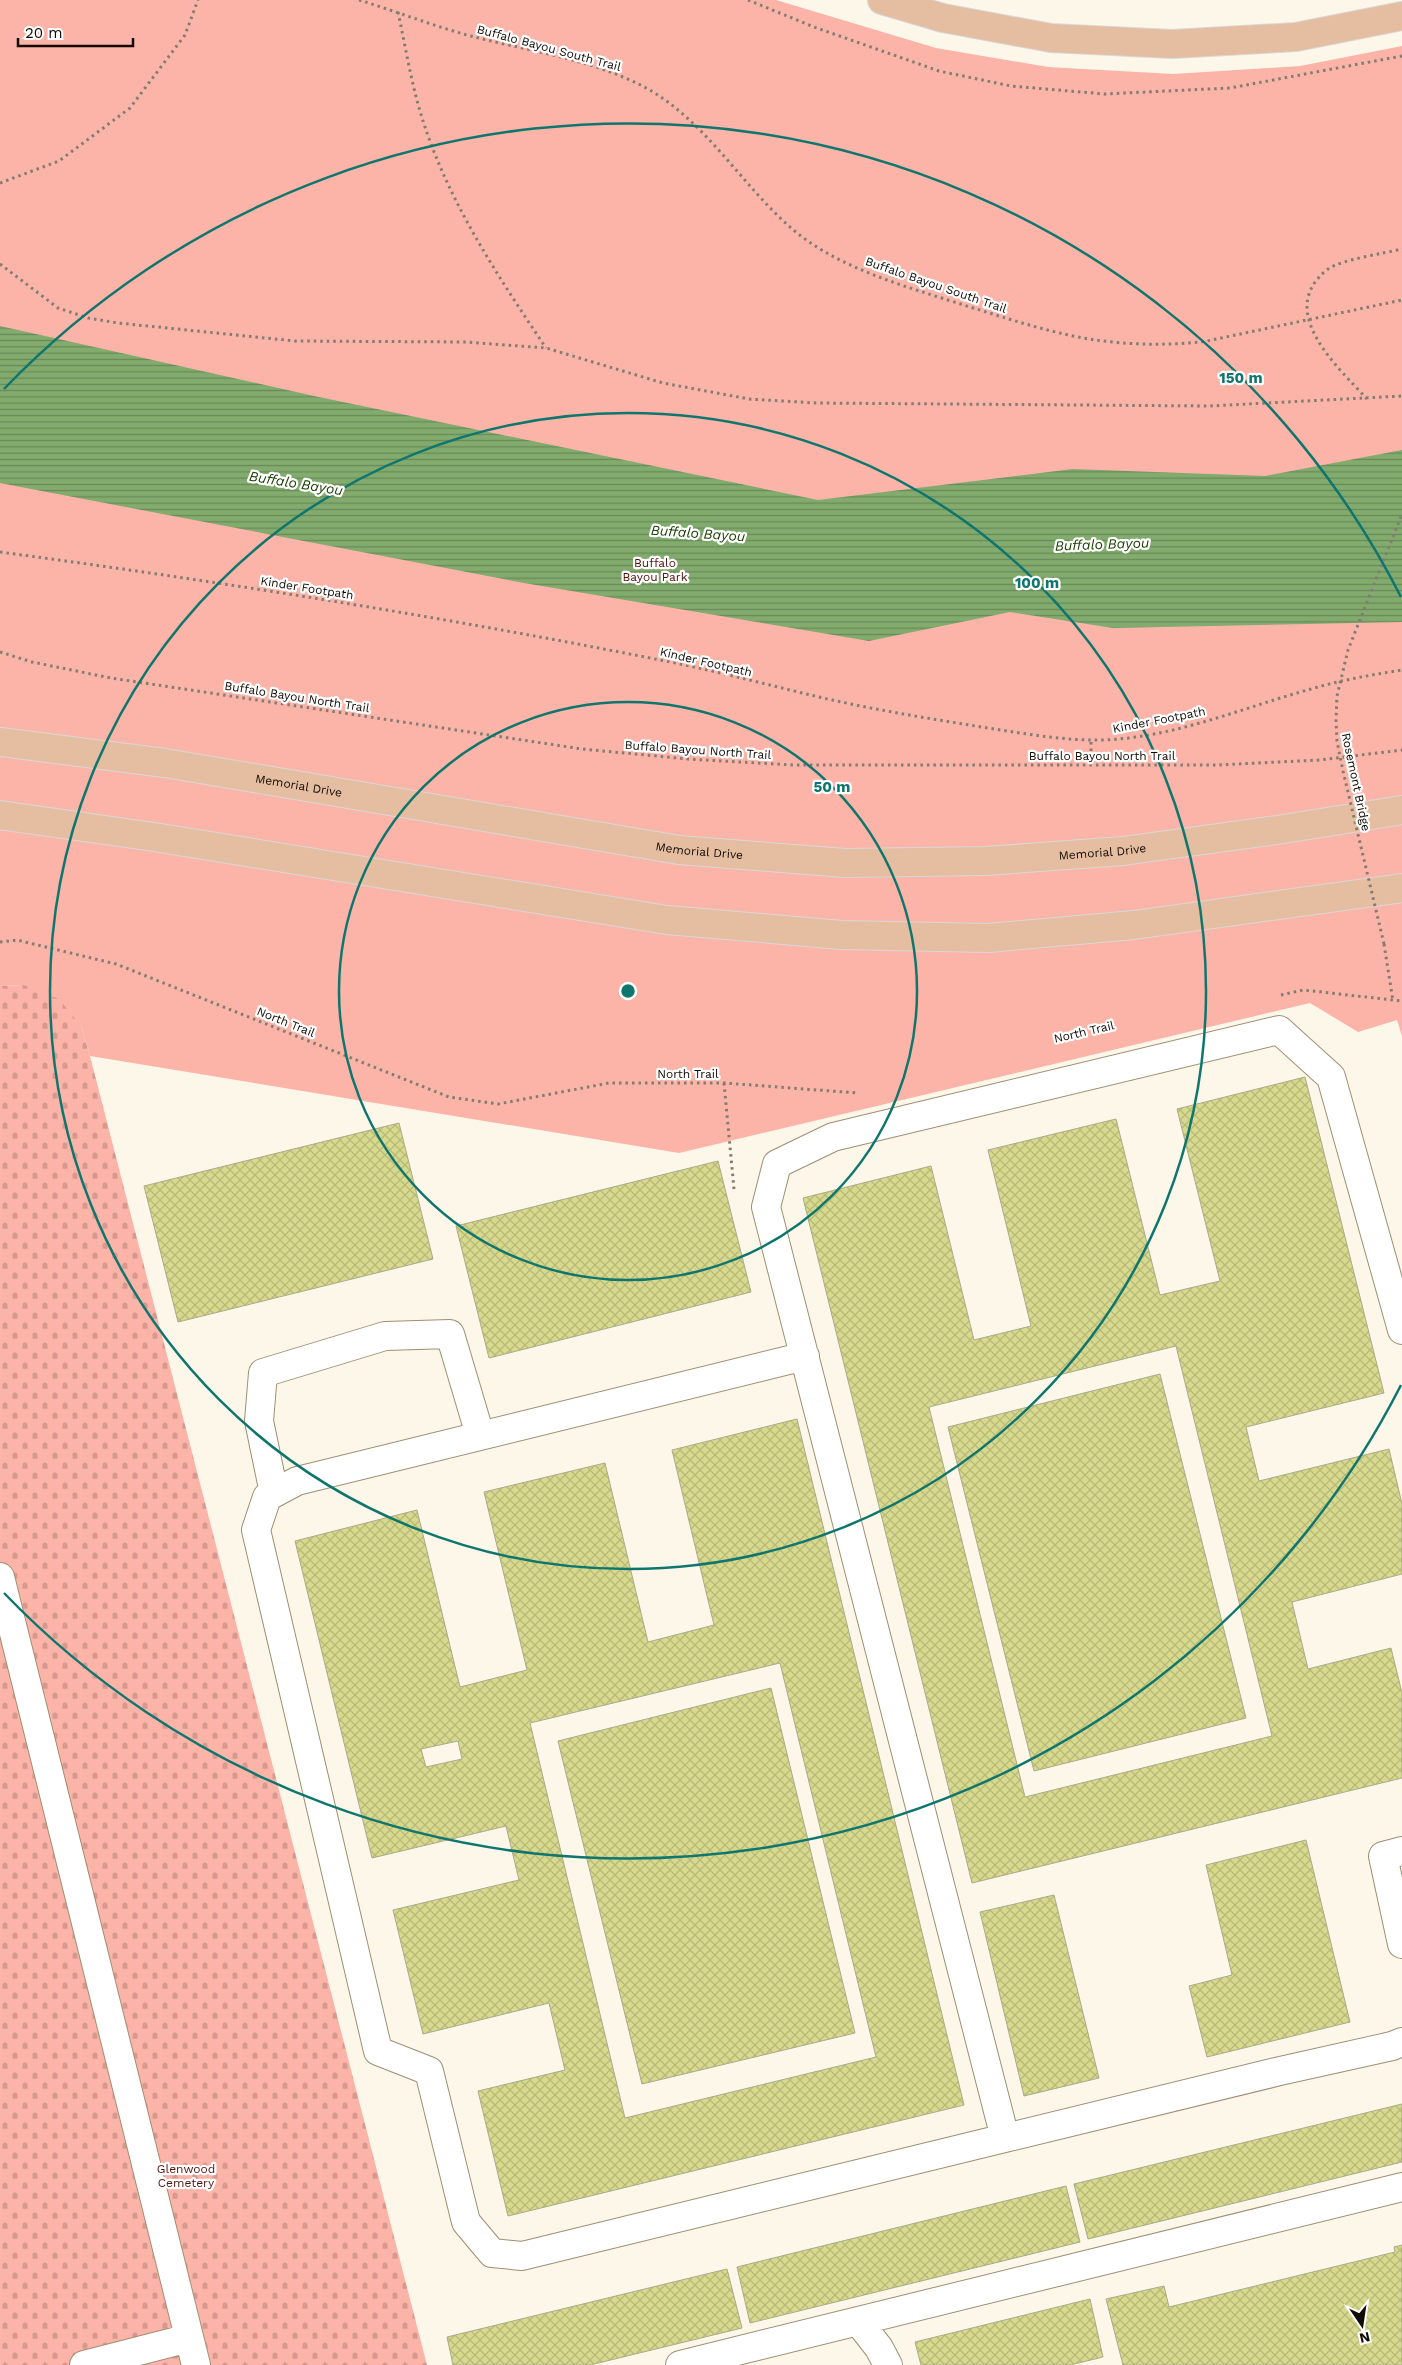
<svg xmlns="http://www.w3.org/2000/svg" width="1402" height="2365" viewBox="0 0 1402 2365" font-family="'Work Sans',sans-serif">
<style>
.green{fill:#fcb4a8}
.cemetery{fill:url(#cemetery-stones)}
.water{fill:url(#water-rules)}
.building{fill:url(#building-cross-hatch);stroke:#a9aa8a;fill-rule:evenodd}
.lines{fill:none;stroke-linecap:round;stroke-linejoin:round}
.minor-casing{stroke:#9e8f72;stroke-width:30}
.major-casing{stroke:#d9d8d7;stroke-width:30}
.path{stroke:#827c72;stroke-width:3;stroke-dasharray:2.5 4;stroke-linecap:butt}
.minor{stroke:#fff;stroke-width:28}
.major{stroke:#e5bda1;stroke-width:28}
.path-bridge{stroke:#827c72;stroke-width:3;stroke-dasharray:2.5 4;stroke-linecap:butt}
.ring{fill:none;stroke:#0f766e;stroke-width:2.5}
.labels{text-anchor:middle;stroke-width:4.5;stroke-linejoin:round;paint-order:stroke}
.street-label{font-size:12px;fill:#110b03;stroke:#fff}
.park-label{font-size:12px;fill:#55100a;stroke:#fff}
.water-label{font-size:14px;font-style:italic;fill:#1a4000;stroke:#fff}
.centre{fill:#0f766e;stroke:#fff;stroke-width:2.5}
.ring-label{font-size:15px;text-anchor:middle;font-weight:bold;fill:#0f766e;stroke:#fff;stroke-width:4.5;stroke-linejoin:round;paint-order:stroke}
</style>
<defs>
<pattern id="cemetery-stones" width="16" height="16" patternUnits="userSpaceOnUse" patternTransform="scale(1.25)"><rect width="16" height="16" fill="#fcb4a8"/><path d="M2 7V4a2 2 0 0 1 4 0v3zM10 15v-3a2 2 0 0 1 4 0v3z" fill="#d7998f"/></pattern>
<pattern id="water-rules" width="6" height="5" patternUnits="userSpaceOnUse" patternTransform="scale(1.25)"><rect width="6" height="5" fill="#82ab6e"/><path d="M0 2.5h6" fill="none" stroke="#698958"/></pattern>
<pattern id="building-cross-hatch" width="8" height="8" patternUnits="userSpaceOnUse" patternTransform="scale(1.25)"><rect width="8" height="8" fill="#d7d98d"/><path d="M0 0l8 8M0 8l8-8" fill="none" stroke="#b8b978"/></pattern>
</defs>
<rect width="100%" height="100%" fill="#fdf7ea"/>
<path class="green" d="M0 0H776L936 48 1048 67 1173 74 1300 66 1402 46V1036L1397 1020 1358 1032 1310 1003 679 1153 90 1056 81 1026 24 985 0 986Z"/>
<path class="cemetery" d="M24 985 59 999 81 1026 90 1056 427 2365H0V986Z"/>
<path class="water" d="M0 326 314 396 818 500 1073 469 1265 476 1402 450V622L1113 628 1010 612 869 641 524 583 0 483Z"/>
<path class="building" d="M1305 1077 1384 1393 1246 1427 1259 1481 1389 1449 1402 1504V1574L1292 1602 1308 1669 1391 1648 1402 1693V1778L972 1883 803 1198 931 1166 974 1340 1031 1326 988 1150 1116 1119 1160 1295 1220 1281 1177 1109ZM1176 1346 1272 1736 1025 1797 929 1407Z
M399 1123 433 1259 178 1322 144 1186Z
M718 1161 751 1292 489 1358 456 1226Z
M1160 1374 1246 1718 1034 1771 948 1427Z
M797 1419 964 2105 508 2216 478 2091 565 2070 549 2003 423 2034 393 1910 519 1880 506 1826 372 1858 295 1541 417 1510 460 1687 527 1670 484 1492 605 1463 648 1642 714 1625 672 1450ZM780 1663 876 2057 625 2118 530 1723ZM458 1741 462 1759 426 1767 421 1749Z
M771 1688 855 2033 642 2084 558 1741Z
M1306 1840 1350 2022 1207 2057 1189 1986 1232 1975 1206 1865Z
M1054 1895 1099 2078 1024 2096 980 1912Z
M1402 2104V2162L1088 2239 1074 2184Z
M1066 2186 1080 2242 750 2323 737 2267Z
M1402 2245V2365H1123L1106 2299 1164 2286 1169 2307 1395 2252 1394 2247Z
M727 2269 742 2328 590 2365H453L447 2337Z
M1090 2299 1103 2357 1070 2365H921L915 2342Z"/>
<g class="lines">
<defs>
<path id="minor" d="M1402 1330 1331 1077 1279 1030 833 1137 777 1164 766 1207 1005 2138 1280 2071 1392 2046 1402 2042
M805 1356 297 1481 267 1497 256 1530 378 2051 429 2071 466 2222 492 2253 522 2256 1005 2138
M274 1493 259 1421 263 1373 385 1336 450 1334 480 1435
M0 1577 196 2365
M1402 1851 1383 1856 1402 1944
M858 2321 879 2348 888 2365
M84 2365 189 2338
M680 2365 1402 2187"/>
<g id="major">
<path d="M882 0 943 18 1051 38 1172 44 1296 37 1402 16"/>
<path id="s1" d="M0 742 165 763 679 850 845 863 986 861 1123 851 1277 830 1402 810"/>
<path d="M0 815 154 837 667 920 842 935 988 938 1134 925 1402 888"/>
</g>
</defs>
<use href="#minor" class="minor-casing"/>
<use href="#major" class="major-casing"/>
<path class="path" d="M359 0C395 11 431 25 467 35 527 51 594 59 648 89 706 122 741 184 790 227 837 269 911 288 970 307 1009 319 1048 332 1089 339 1127 345 1169 346 1207 341L1402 300
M748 0 814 27 939 71 1011 86 1104 94 1230 88 1402 56
M398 12C406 49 412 88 424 124 450 204 499 278 546 348
M0 183 59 161 130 108 185 35 198 0
M0 264 58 308 88 318 118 323 295 341 466 342 546 348 663 383 749 399 816 403 1210 406 1402 396
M1367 399C1338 367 1274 311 1328 269 1340 260 1385 253 1402 249
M0 552C223 582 445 617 665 661 717 671 768 685 819 697 875 710 932 719 988 728 1021 733 1054 739 1088 740 1164 742 1238 709 1311 689 1341 680 1371 675 1402 670
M0 652 32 662 111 678 582 749 688 759 793 765H1217L1320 760 1402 750
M1091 764V740
M0 942 17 940 116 964 449 1097 498 1104 609 1083H724L858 1093
M1384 944 1393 1001
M1281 995 1303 990 1402 1001
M724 1083 734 1189"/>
<use href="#minor" class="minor"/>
<use href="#major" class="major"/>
<path class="path-bridge" d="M1384 944 1343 771 1337 741 1336 721 1337 696 1348 650 1402 514"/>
</g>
<g class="ring">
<circle cx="628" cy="991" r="289"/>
<circle cx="628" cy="991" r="578"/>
<path d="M1401 1385A867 867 0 0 1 4 1593M4 389A867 867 0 0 1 1401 597"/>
</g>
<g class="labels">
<g class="street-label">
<text transform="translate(549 48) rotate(15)" y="4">Buffalo Bayou South Trail</text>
<text transform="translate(936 285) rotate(19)" y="4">Buffalo Bayou South Trail</text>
<text transform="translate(307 588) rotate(9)" y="4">Kinder Footpath</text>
<text transform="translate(706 662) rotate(13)" y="4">Kinder Footpath</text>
<text transform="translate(297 697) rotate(9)" y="4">Buffalo Bayou North Trail</text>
<text transform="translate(1159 720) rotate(-11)" y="4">Kinder Footpath</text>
<text transform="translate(698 750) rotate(4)" y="4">Buffalo Bayou North Trail</text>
<text x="1102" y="760">Buffalo Bayou North Trail</text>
<text transform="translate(1356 782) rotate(78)" y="4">Rosemont Bridge</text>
<text dy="4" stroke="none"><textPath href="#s1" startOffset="302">Memorial Drive</textPath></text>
<text dy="4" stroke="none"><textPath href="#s1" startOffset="708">Memorial Drive</textPath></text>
<text dy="4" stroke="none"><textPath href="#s1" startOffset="1112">Memorial Drive</textPath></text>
<text transform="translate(286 1022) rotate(22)" y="4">North Trail</text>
<text transform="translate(1084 1032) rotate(-13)" y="4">North Trail</text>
<text x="688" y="1078">North Trail</text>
</g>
<g class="park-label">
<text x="655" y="567">Buffalo<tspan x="655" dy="14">Bayou Park</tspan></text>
<text x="186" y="2173">Glenwood<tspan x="186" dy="14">Cemetery</tspan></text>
</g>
<g class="water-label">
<text transform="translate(296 483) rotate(9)" y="5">Buffalo Bayou</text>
<text transform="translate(698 533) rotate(4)" y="5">Buffalo Bayou</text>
<text transform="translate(1102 544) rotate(-2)" y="5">Buffalo Bayou</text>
</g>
</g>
<circle cx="628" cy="991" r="8" class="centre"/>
<g class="ring-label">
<text x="1241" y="383">150 m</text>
<text x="1037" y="588">100 m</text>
<text x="832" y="792">50 m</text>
</g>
<g transform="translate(1362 2325) rotate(167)" stroke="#ffffff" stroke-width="4" paint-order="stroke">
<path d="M0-4L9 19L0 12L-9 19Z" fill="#110b03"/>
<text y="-8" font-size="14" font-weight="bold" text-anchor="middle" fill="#110b03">N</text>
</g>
<path d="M18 38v8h115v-8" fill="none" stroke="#110b03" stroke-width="2.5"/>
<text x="25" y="38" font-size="15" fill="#110b03" stroke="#ffffff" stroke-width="4" paint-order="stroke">20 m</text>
</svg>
